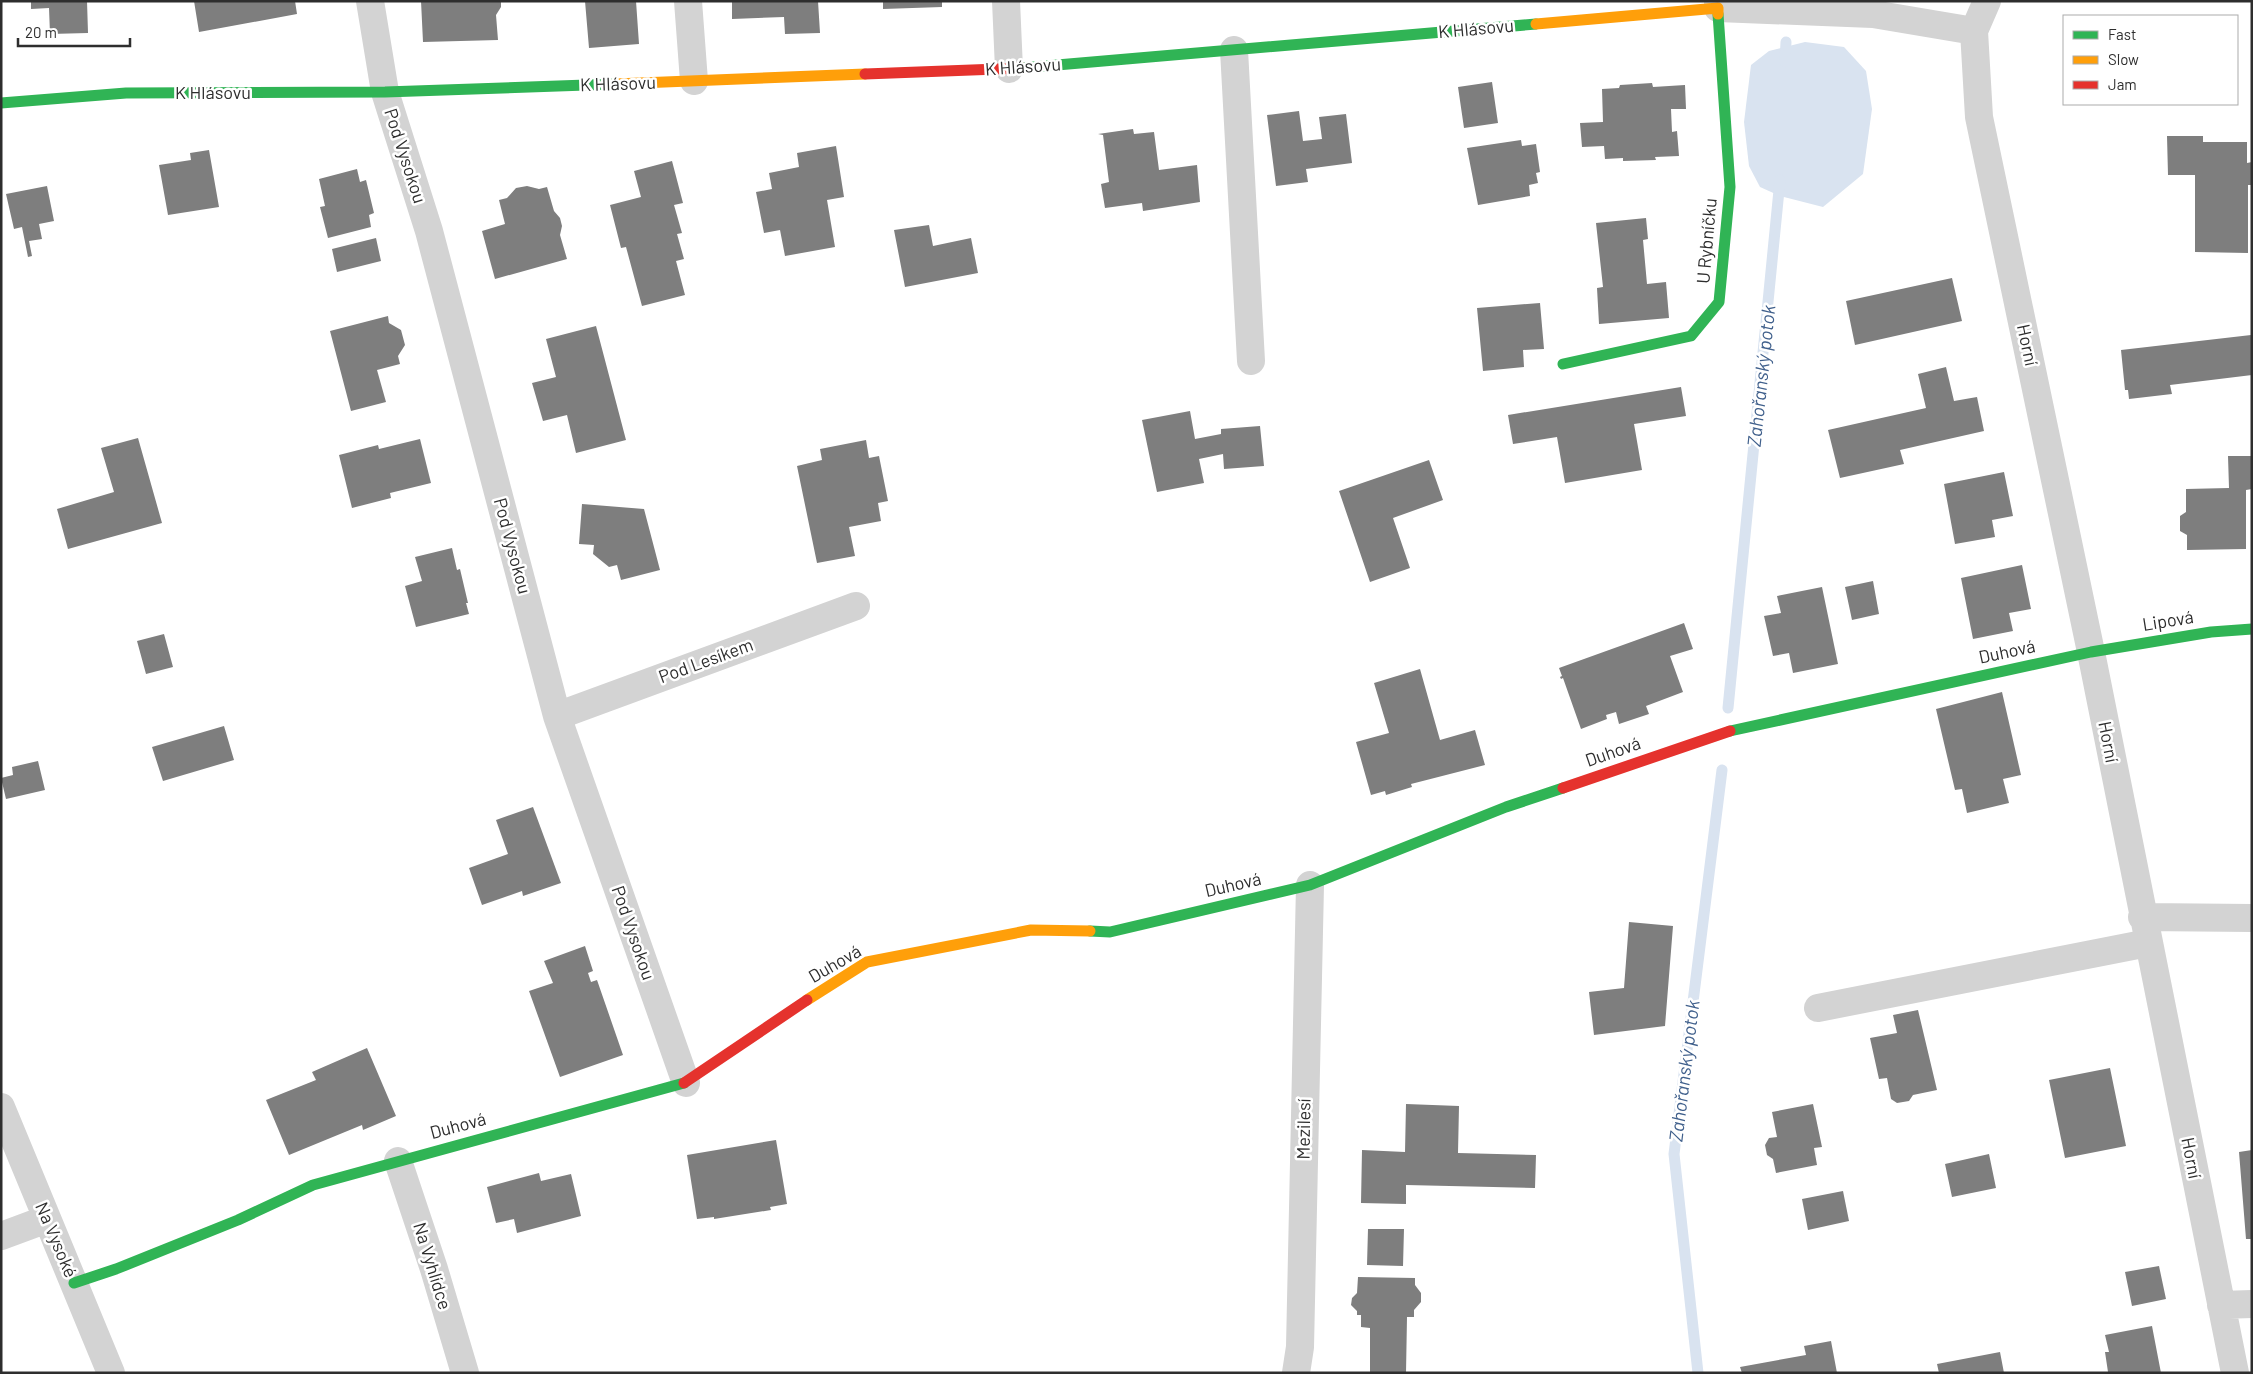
<svg xmlns="http://www.w3.org/2000/svg" width="2253" height="1374" viewBox="0 0 2253 1374" font-family="Barlow,sans-serif">
<style>
.water{fill:#d9e3f0}
.lines{fill:none;stroke-linecap:round;stroke-linejoin:round}
.stream{stroke:#d9e3f0;stroke-width:11}
.building{fill:#7e7e7e}
.street{stroke:#d3d3d3;stroke-width:28}
.fast{stroke:#30b455;stroke-width:11}
.slow{stroke:#ff9f0a;stroke-width:11}
.jam{stroke:#e5322d;stroke-width:11}
.labels{text-anchor:middle;stroke-width:5;stroke-linejoin:round;paint-order:stroke}
.street-label{font-size:18px;fill:#2e2e2e;stroke:#fff}
.water-label{font-size:19px;font-style:italic;fill:#40608c;stroke:#fff}
</style>
<rect width="100%" height="100%" fill="#fff"/>
<path class="water" d="M1805 42 1844 47 1866 71 1872 109 1863 174 1823 207 1780 196 1760 187 1749 166 1744 122 1751 65 1769 51Z"/>
<g class="lines">
<path class="stream" d="M1785 62 1786 42
M1728 708 1780 180
M1698 1373 1674 1154 1722 770"/>
</g>
<path class="building" d="M31 1H87L88 33 50 34 49 8 31 9Z
M194 1H295L297 14 199 32Z
M421 1H501V7L496 15 498 40 423 42Z
M585 1H636L639 44 589 48Z
M732 1H818L820 33 785 34 784 17 732 19Z
M883 1H942V7L883 9Z
M1492 82 1498 123 1464 128 1458 87Z
M1652 83 1653 87 1685 85 1686 109H1671L1672 132 1677 131 1679 156 1655 157 1656 160 1623 161V158L1605 159 1604 146 1582 147 1580 123 1603 122 1602 89 1619 88 1620 85Z
M1299 111 1303 141 1322 139 1319 117 1346 114 1352 163 1306 169 1308 182 1276 186 1267 115Z
M1133 129 1134 134 1154 132 1159 170 1197 165 1200 202 1143 211 1142 203 1105 208 1101 184 1109 182 1103 135 1098 134Z
M2167 136H2203V142H2247V163L2252 162V185H2248V253L2195 252V175H2168Z
M1521 140 1522 146 1536 144 1540 172 1536 173 1538 183 1529 185 1530 196 1478 205 1467 148Z
M836 146 844 197 827 200 835 247 785 256 780 230 764 233 756 192 772 189 769 173 799 167 797 153Z
M209 150 219 207 168 215 159 165 191 160 190 153Z
M672 161 683 203 674 205 682 233 677 234 684 259 676 261 685 295 642 306 626 247 621 248 610 205 641 197 634 171Z
M357 169 360 182 366 180 374 213 369 215 371 227 328 238 320 207 325 206 319 179Z
M47 186 54 221 39 224 42 239 29 241 32 256 28 257 22 227 14 229 6 194Z
M527 186 539 189 547 187 554 211 560 218 562 226 560 235 567 259 495 279 482 231 505 224 499 200 507 198 516 188Z
M1646 218 1648 239 1643 240 1647 284 1666 282 1669 318 1599 324 1597 288 1603 287 1596 223Z
M929 225 933 246 971 238 978 273 905 287 894 230Z
M376 238 381 261 337 272 332 249Z
M1952 278 1962 321 1855 345 1846 301Z
M1540 303 1544 349 1523 350 1524 367 1483 371 1477 308Z
M388 316 389 323 401 330 405 345 398 356 400 364 377 370 386 402 351 411 330 331Z
M596 326 626 440 576 453 567 415 543 421 532 383 556 377 546 339Z
M2251 335 2252 375 2170 385 2172 394 2129 399 2128 390H2125L2121 350Z
M1946 367 1954 401 1977 397 1984 431 1900 450 1904 464 1840 478 1828 430 1926 408 1918 374Z
M1681 387 1686 416 1634 424 1642 470 1565 483 1557 437 1513 444 1508 415Z
M1190 411 1195 439 1221 434V429L1260 426 1264 466 1224 469 1223 454 1199 459 1204 483 1157 492 1142 420Z
M138 438 162 523 68 549 57 509 114 492 101 448Z
M420 439 431 483 390 493 391 498 352 508 339 455 378 445 379 449Z
M866 440 869 458 879 456 888 501 878 503 881 521 849 527 855 556 817 563 797 466 822 460 820 449Z
M2228 456H2252V489L2246 490V549L2187 550V535L2180 531V516L2186 512V489L2229 488Z
M1429 460 1443 500 1393 518 1410 568 1370 582 1339 491Z
M2004 472 2013 516 1992 520 1995 537 1955 544 1944 484Z
M582 504 644 509 660 570 621 580 617 565 609 567 593 554 594 545 579 544Z
M452 548 457 570 460 569 468 603H466L469 614 416 627 405 586 422 581 415 557Z
M2022 565 2031 609 2009 613 2013 631 1973 639 1961 578Z
M1873 581 1879 614 1852 620 1845 587Z
M1822 587 1838 664 1793 673 1789 653 1773 656 1764 616 1781 613 1777 596Z
M1684 623 1693 649 1670 656 1683 692 1646 706 1649 714 1619 724 1616 712 1606 715 1607 719 1581 729 1563 678 1561 679 1560 677 1562 676 1559 668Z
M164 634 173 667 146 674 137 641Z
M1420 669 1440 740 1475 730 1485 765 1411 784 1412 787 1386 795 1385 791 1371 795 1356 742 1389 733 1374 683Z
M2002 692 2021 775 2003 779 2009 803 1967 813 1962 789 1955 790 1936 709Z
M224 726 234 760 163 781 152 747Z
M38 761 45 790 6 799 1 778 13 775 12 767Z
M533 807 561 883 523 896 522 891 482 905 469 868 508 854 496 820Z
M1629 922 1673 926 1665 1026 1594 1035 1589 992 1624 988Z
M585 946 593 971 588 973 591 982 597 980 623 1055 560 1077 529 991 553 983 544 961Z
M1918 1010 1937 1090 1913 1095 1909 1101 1897 1103 1891 1099 1887 1078 1879 1079 1870 1038 1897 1033 1893 1015Z
M367 1048 396 1116 363 1130 362 1125 289 1155 266 1100 316 1080 312 1072Z
M2110 1068 2126 1146 2065 1158 2049 1080Z
M1406 1104 1459 1106 1458 1153 1536 1155 1535 1188 1406 1185V1204L1361 1203 1362 1150 1405 1152Z
M1813 1104 1822 1147 1814 1148 1817 1165 1776 1173 1773 1159 1767 1155 1765 1145 1769 1138 1777 1137 1772 1112Z
M776 1140 787 1204 770 1207 771 1210 714 1219V1217L697 1219 687 1155Z
M2252 1150V1239H2246L2239 1152Z
M1989 1154 1996 1188 1952 1197 1945 1164Z
M539 1173 541 1181 571 1174 581 1216 517 1233 514 1219 496 1223 487 1187Z
M1843 1191 1849 1221 1808 1230 1802 1199Z
M1368 1229H1404L1403 1266 1367 1265Z
M2159 1266 2166 1299 2132 1306 2125 1272Z
M1358 1277 1415 1278V1285L1421 1293V1302L1414 1310V1317H1407L1406 1373H1370V1328L1361 1327V1315H1357V1311L1351 1305 1352 1298 1357 1293Z
M2152 1326 2161 1373 2108 1372 2105 1352H2109L2105 1335Z
M1831 1341 1837 1373H1742L1740 1367 1806 1355 1804 1346Z
M2000 1352 2004 1373H1939L1937 1364Z"/>
<g class="lines">
<path class="street" d="M370 1 385 92 429 231 557 716 686 1083
M688 1 694 81
M1006 1 1009 69
M1718 1V8L1873 14 1974 31 1979 117 2091 652 2235 1373
M1974 31 1987 1
M1234 50 1251 361
M557 716 856 606
M2142 917 2252 918
M1818 1008 2148 943
M1 1107 111 1373
M398 1161 434 1269 465 1373
M1 1236 47 1219
M2221 1305 2252 1304
M1296 1373 1300 1347 1310 885"/>
<path class="fast" d="M1022 68 1536 24
M1 103 126 93 385 92 615 84
M1563 364 1691 336 1719 302 1730 187 1718 14
M1730 731 2091 652 2211 632 2252 629
M1090 931 1110 932 1310 885 1506 807 1563 788
M74 1283 116 1269 238 1220 313 1185 684 1083"/>
<path class="slow" d="M1536 24 1718 8V14
M615 84 865 74
M807 1000 867 962 1031 930 1090 931"/>
<path class="jam" d="M865 74 1022 68
M1563 788 1730 731
M684 1083 807 1000"/>
</g>
<g class="labels">
<g class="street-label">
<text transform="translate(1476 29) rotate(-5)" y="6">K Hlásovu</text>
<text transform="translate(1023 67) rotate(-4)" y="6">K Hlásovu</text>
<text transform="translate(618 84) rotate(-2)" y="6">K Hlásovu</text>
<text x="213" y="99">K Hlásovu</text>
<text transform="translate(405 156) rotate(72)" y="6">Pod Vysokou</text>
<text transform="translate(1707 241) rotate(-85)" y="6">U Rybníčku</text>
<text transform="translate(2027 345) rotate(78)" y="6">Horní</text>
<text transform="translate(512 546) rotate(75)" y="6">Pod Vysokou</text>
<text transform="translate(2168 621) rotate(-9)" y="6">Lipová</text>
<text transform="translate(2007 652) rotate(-12)" y="6">Duhová</text>
<text transform="translate(706 661) rotate(-20)" y="6">Pod Lesíkem</text>
<text transform="translate(2108 742) rotate(79)" y="6">Horní</text>
<text transform="translate(1613 752) rotate(-19)" y="6">Duhová</text>
<text transform="translate(1233 885) rotate(-13)" y="6">Duhová</text>
<text transform="translate(633 933) rotate(71)" y="6">Pod Vysokou</text>
<text transform="translate(835 964) rotate(-30)" y="6">Duhová</text>
<text transform="translate(458 1126) rotate(-15)" y="6">Duhová</text>
<text transform="translate(1304 1129) rotate(-89)" y="6">Mezilesí</text>
<text transform="translate(2191 1158) rotate(79)" y="6">Horní</text>
<text transform="translate(56 1240) rotate(67)" y="6">Na Vysoké</text>
<text transform="translate(432 1266) rotate(73)" y="6">Na Vyhlídce</text>
</g>
<g class="water-label">
<text transform="translate(1761 376) rotate(-84)" y="7">Zahořanský potok</text>
<text transform="translate(1684 1071) rotate(-83)" y="7">Zahořanský potok</text>
</g>
</g>
<rect width="2253" height="1374" fill="none" stroke="#2e2e2e" stroke-width="5"/>
<rect x="2063" y="15" width="175" height="90" fill="#ffffff" stroke="#ababab"/>
<rect x="2073" y="31" width="25" height="8" fill="#30b455" stroke="#ababab"/>
<text x="2108" y="40" font-size="15" fill="#2e2e2e">Fast</text>
<rect x="2073" y="56" width="25" height="8" fill="#ff9f0a" stroke="#ababab"/>
<text x="2108" y="65" font-size="15" fill="#2e2e2e">Slow</text>
<rect x="2073" y="81" width="25" height="8" fill="#e5322d" stroke="#ababab"/>
<text x="2108" y="90" font-size="15" fill="#2e2e2e">Jam</text>
<path d="M18 38v8h112v-8" fill="none" stroke="#2e2e2e" stroke-width="2.5"/>
<text x="25" y="38" font-size="15" fill="#2e2e2e" stroke="#ffffff" stroke-width="4" paint-order="stroke">20 m</text>
</svg>
